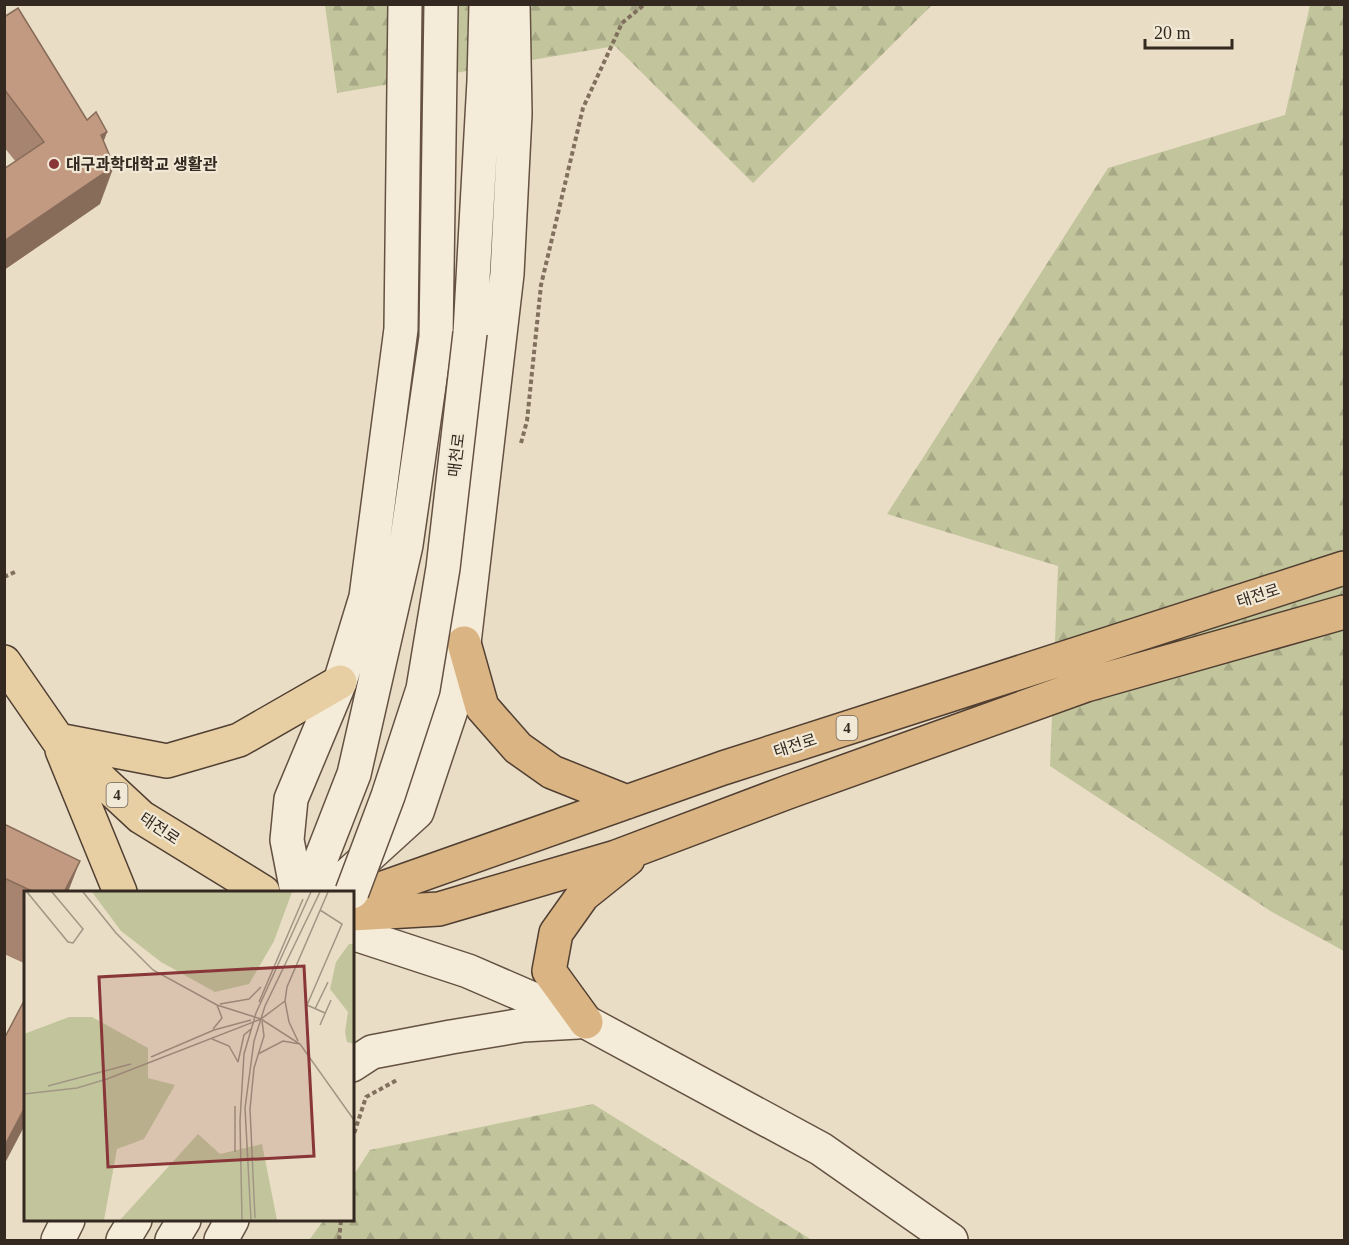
<svg xmlns="http://www.w3.org/2000/svg" width="1349" height="1245" viewBox="0 0 1349 1245" font-family="'Times New Roman','Noto Sans KR',serif">
<style>
.forest{fill:url(#forest-firs)}
.lines{fill:none;stroke-linecap:round;stroke-linejoin:round}
.secondary-casing{stroke:#645141;stroke-width:36}
.primary-casing{stroke:#503f32;stroke-width:36}
.trunk-casing{stroke:#503f32;stroke-width:36}
.path{stroke:#82705e;stroke-width:4;stroke-dasharray:4.5 3;stroke-linecap:butt}
.secondary{stroke:#f4ebd9;stroke-width:33}
.primary{stroke:#e7cfa3;stroke-width:33}
.trunk{stroke:#dab482;stroke-width:33}
.secondary-bridge-casing{stroke:#645141;stroke-width:36;stroke-linecap:butt}
.secondary-bridge{stroke:#f4ebd9;stroke-width:33}
.wall{fill:#a7846f}
.shaded-wall{fill:#886c5a}
.building{fill:#c29a81;stroke:#886c5a;stroke-width:1.5}
.poi-dot{fill:#893639;stroke:#f1e8d5;stroke-width:2}
.labels{text-anchor:middle;stroke-width:4.5;stroke-linejoin:round;paint-order:stroke}
.shield{fill:#f1e8d5;stroke:#6d6256;stroke-width:1.5}
.shield-label{font-size:15px;font-weight:bold;fill:#342920}
.poi-label{font-size:16px;font-weight:bold;fill:#342920;stroke:#f1e8d5;text-anchor:start}
.street-label{font-size:16px;fill:#342920;stroke:#f1e8d5}
.inset-road{fill:none;stroke:#a19584;stroke-width:1.5}
.view{fill:#893639;fill-opacity:0.15;stroke:#893639;stroke-width:3}
.inset-edge{fill:none;stroke:#342920;stroke-width:3}
</style>
<defs>
<pattern id="forest-firs" width="22" height="20" patternUnits="userSpaceOnUse" patternTransform="scale(1.5)"><rect width="22" height="20" fill="#c2c59c"/><path d="M5 1l3.5 6h-7zM16 11l3.5 6h-7z" fill="#a7a986"/></pattern>
</defs>
<rect width="100%" height="100%" fill="#e9ddc6"/>
<path class="forest" d="M325 5H932L753 183 615 46 337 93Z
M1310 5H1344V951L1272 912 1050 766 1058 566 887 514 1108 168 1285 115Z
M593 1104 812 1240H309L324 1220H352L353 1176 370 1150Z"/>
<g class="lines">
<defs>
<path id="secondary" d="M470 333 484 81 486 4
M297 892 287 840 291 799 340 682 366 597 401 329 405 4
M308 892 354 774 406 545 436 337 441 4
M329 892 417 812 452 707 464 643 507 274 515 114 513 4
M352 933 468 971 586 1022 821 1149 951 1240
M352 1065 372 1052 451 1037 523 1025 578 1022
M58 1240 68 1220
M123 1240 135 1220
M172 1240 184 1220
M221 1240 232 1220"/>
<path id="primary" d="M4 662 58 740 141 817 263 892
M58 740 167 761 239 740 340 682
M62 750 120 892"/>
<path id="trunk" d="M464 643 482 707 518 748 552 772 627 802
M352 899 723 768 1344 568
M352 914 439 909 616 857 788 792 1086 685 1344 612
M586 1022 549 971 556 933 583 895 628 859"/>
</defs>
<use href="#secondary" class="secondary-casing"/>
<use href="#primary" class="primary-casing"/>
<use href="#trunk" class="trunk-casing"/>
<path class="path" d="M521 443 527 421 541 285 583 108 622 23 645 4
M4 577 15 572
M352 1140 366 1097 397 1080
M339 1240 341 1220"/>
<use href="#secondary" class="secondary"/>
<use href="#primary" class="primary"/>
<use href="#trunk" class="trunk"/>
<defs>
<path id="secondary-bridge" d="M352 892 388 796 423 689 443 568 470 333"/>
</defs>
<use href="#secondary-bridge" class="secondary-bridge-casing"/>
<use href="#secondary-bridge" class="secondary-bridge"/>
</g>
<path class="wall" d="M4 17 87 120 107 132 103 142 100 204 4 270V169L16 162 4 147Z
M4 824 68 892H26V964L4 954Z"/>
<path class="shaded-wall" d="M107 132 93 170 101 135Z
M114 166 100 204 4 270V241Z
M80 861 68 892H64Z
M26 1105V1123L4 1165V1147Z"/>
<path class="building" d="M18 8 87 120 96 112 107 132 101 135 114 166 4 241V169L44 142 4 89V17Z
M4 824 80 861 64 892H34L4 878Z
M26 997V1105L4 1147V1039Z"/>
<circle class="poi-dot" cx="54" cy="164" r="6"/>
<g class="labels">
<g class="shield">
<rect x="836.5" y="716" width="21" height="24" rx="4.5"/>
<rect x="106.5" y="783" width="21" height="24" rx="4.5"/>
</g>
<g class="shield-label">
<text x="847" y="733">4</text>
<text x="117" y="800">4</text>
</g>
<g class="poi-label">
<text x="66" y="170">대구과학대학교 생활관</text>
</g>
<g class="street-label">
<text transform="translate(456 455) rotate(-83)" y="6">매천로</text>
<text transform="translate(1258 595) rotate(-18)" y="6">태전로</text>
<text transform="translate(795 745) rotate(-18)" y="6">태전로</text>
<text transform="translate(160 828) rotate(34)" y="6">태전로</text>
</g>
</g>
<g transform="translate(24 891)">
<rect width="330" height="330" fill="#e9ddc6"/>
<path d="M68 1H268L250 50 225 93 191 101 137 71 97 40ZM325 53H330V153L323 151 321 141 324 121 306 98 312 71ZM45 126H68L124 157V187L151 194 120 248 93 258 80 329H0V143ZM174 243 196 263 238 253 253 329H96Z" fill="#c2c59c"/>
<path class="inset-road" d="M3 1 44 51 49 52 59 38 28 1M59 1 92 42 129 79 193 114 237 128 276 153 330 229M296 19 318 33 283 114 301 122M235 111 279 8M196 113 225 108 237 96M291 118 304 91M237 128 261 110M296 134 307 109M189 138 198 127 193 114M188 148 205 155 214 171M274 150 265 131 261 110 263 96 304 1M234 163 259 150 276 153M127 166 190 139 227 129M214 171 220 144 227 138M24 195 107 173M0 203 53 197 83 188 237 128M211 261V215M231 327 226 218 230 177 240 145 238 130M218 329 216 230 220 163 232 122 287 1M227 329 221 217 230 150 241 115 296 1"/>
<path class="view" d="M280 75 290 265 84 276 75 86Z"/>
<rect width="330" height="330" class="inset-edge"/>
</g>
<rect width="1349" height="1245" fill="none" stroke="#342920" stroke-width="12"/>
<path d="M1145 39v9h87v-9" fill="none" stroke="#342920" stroke-width="3"/>
<text x="1154" y="39" font-size="18" fill="#342920" stroke="#f1e8d5" stroke-width="4.5" paint-order="stroke">20 m</text>
</svg>
